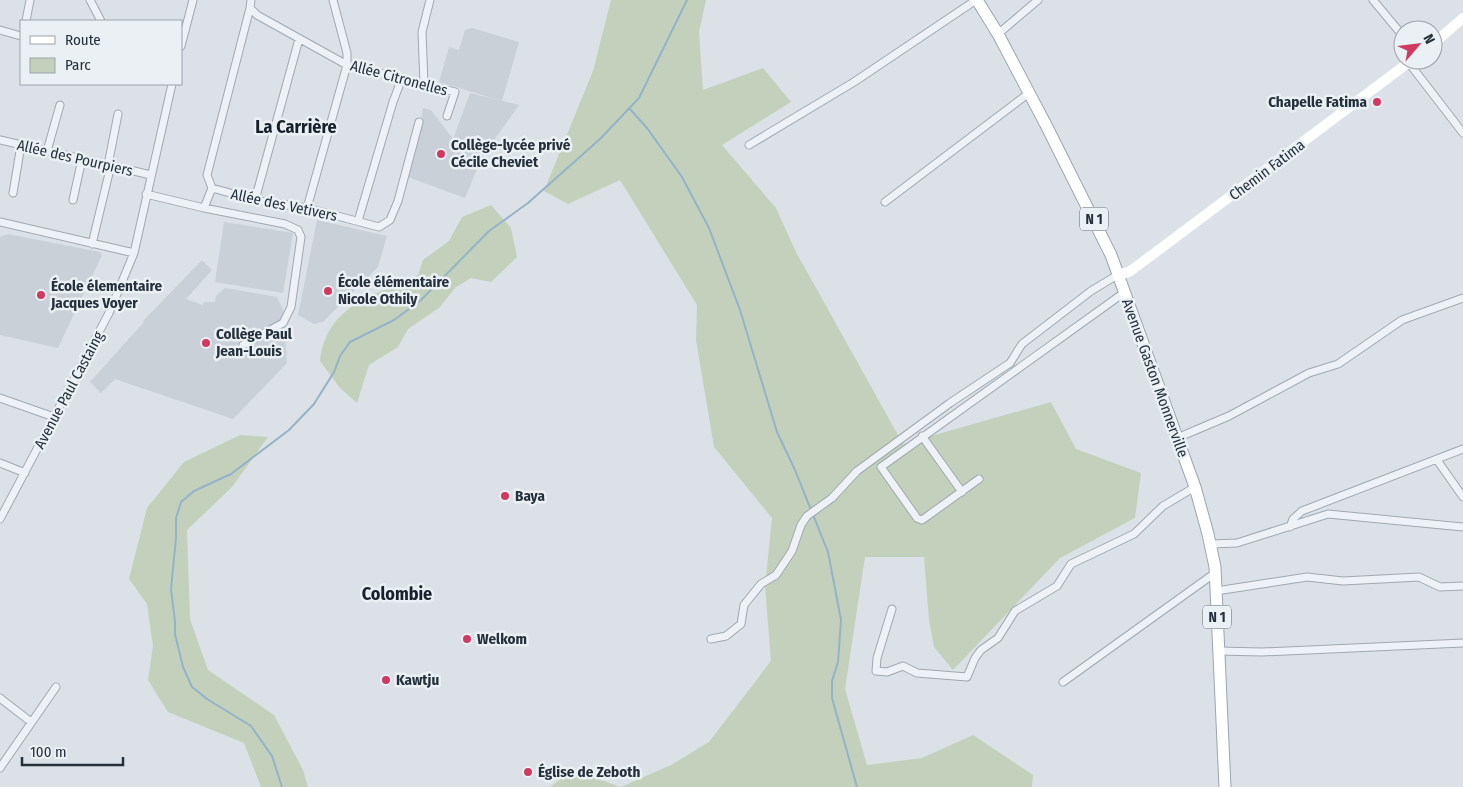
<svg xmlns="http://www.w3.org/2000/svg" width="1463" height="787" viewBox="0 0 1463 787" font-family="'Fira Sans Condensed',sans-serif">
<style>
.built{fill:#c9d0d8}
.green{fill:#c3d1bc}
.lines{fill:none;stroke-linecap:round;stroke-linejoin:round}
.stream{stroke:#94b3c8;stroke-width:2}
.street-casing{stroke:#a1a8b0;stroke-width:9}
.primary-casing{stroke:#9aa6b2;stroke-width:13}
.street{stroke:#eef1f5;stroke-width:7}
.secondary{stroke:#fff;stroke-width:10}
.primary{stroke:#fff;stroke-width:11}
.poi-dot{fill:#d23960;stroke:#eaf0f4;stroke-width:2}
.labels{text-anchor:middle;stroke-width:5;stroke-linejoin:round;paint-order:stroke}
.shield{fill:#eaf0f4;stroke:#606a74;stroke-width:1}
.shield-label{font-size:14px;font-weight:bold;fill:#25303d}
.street-label{font-size:15px;fill:#25303d;stroke:#eaf0f4}
.poi-label{font-size:15px;font-weight:bold;fill:#25303d;stroke:#eaf0f4;text-anchor:start}
.quarter-label{font-size:18px;font-weight:bold;fill:#17212d;stroke:#eaf0f4}
</style>
<rect width="100%" height="100%" fill="#dbe1e6"/>
<path class="built" d="M472 28 519 42 502 101 439 82 449 47 459 50 465 30Z
M470 93 519 105 482 157 465 198 408 177 415 156 423 108 431 110 453 139Z
M317 220 387 236 378 267 323 322 314 324 298 315Z
M224 222 293 233 283 293 215 282Z
M8 234 100 252 102 255 58 348 0 335V237Z
M202 260 212 270 186 299 203 305 204 302H215L216 296 225 288 277 297 283 310 287 363 233 419 115 379 101 393 90 382 143 323 144 320Z"/>
<path class="green" d="M611 0H706L699 32 703 90 763 68 791 102 722 145 776 208 796 252 903 444 1051 402 1076 449 1141 473 1135 518 1060 558 953 670 934 647 929 620 924 557H865L845 689 867 765 922 758 973 735 1033 775 1032 787H550L572 770 621 787 671 765 709 742 771 661 765 586 772 518 714 447 696 340 697 305 620 180 568 204 544 191 593 71Z
M491 205 511 228 517 257 491 282 471 278 456 287 439 308 408 329 398 347 369 365 357 403 340 388 320 361C327 304 374 296 418 275L423 260 449 241 462 217Z
M240 435 268 437 232 487 187 530 190 619 208 670 274 715 303 770 308 787H261L244 743 168 712 148 680 153 646 147 604 129 579 147 508 184 462Z"/>
<g class="lines">
<path class="stream" d="M630 109 647 128 682 177 709 228 740 310 777 432 795 470 828 552 841 620 838 662 832 681V698L857 787
M282 787 272 756 251 726 207 699 192 687 183 667 175 634V622L171 589 176 538V518L181 502 194 491 231 474 289 430 314 404 334 372 340 356 350 342 394 320 420 301 489 231 528 203 600 139 639 98 687 0"/>
<defs>
<path id="street" d="M90 0 101 21
M251 0 250 8 257 15 347 65 455 92 447 116
M1373 0 1403 36
M250 8 207 175 212 188 255 200 307 208 379 227 390 220 398 201 419 122
M26 21 30 0
M0 30 21 36
M998 34 1038 0
M181 46 193 0
M1409 63 1463 133
M424 84 422 32 430 0
M0 140 151 175
M749 145 854 82 976 0
M47 151 60 105
M108 165 118 114
M13 193 21 145
M146 194 204 208 285 224 298 230 301 237 291 307 283 323 243 345
M73 200 82 159
M255 200 299 39
M885 202 1029 93
M204 208 212 188
M307 208 347 65V53L333 0
M358 221 393 102 402 78
M0 222 134 253
M92 244 111 165
M0 398 54 417
M922 436 962 492
M1177 438 1229 416 1309 373 1338 364 1402 320 1463 298
M1437 460 1463 497
M0 463 25 473
M979 479 922 520 917 518 881 467 1125 292
M0 519 109 313 134 253 172 84
M1290 527 1293 519 1302 511 1463 449
M1211 544 1237 543 1328 514 1463 527
M1216 591 1307 577 1343 581 1419 577 1440 587 1463 586
M892 609 877 658 876 671 887 672 903 666 917 673 967 677 975 658 981 650 998 638 1015 611 1057 586 1071 564 1134 534 1163 506 1195 487
M711 639 726 636 741 624 744 605 761 584 776 575 792 551 801 525 807 516 832 498 857 471 950 403 1010 363 1022 344 1091 291 1119 274
M1218 651 1262 652 1463 643
M1063 682 1215 573
M0 698 31 722
M0 768 56 687"/>
<path id="primary" d="M977 0 998 34 1046 125 1111 255 1195 487 1208 534 1215 567 1225 787"/>
</defs>
<use href="#street" class="street-casing"/>
<use href="#primary" class="primary-casing"/>
<use href="#street" class="street"/>
<path class="secondary" d="M1433 44 1463 18
M1119 274 1129 272 1148 258 1412 60"/>
<use href="#primary" class="primary"/>
</g>
<g class="poi-dot">
<circle cx="1377" cy="102" r="5"/>
<circle cx="441" cy="154" r="5"/>
<circle cx="328" cy="291" r="5"/>
<circle cx="41" cy="295" r="5"/>
<circle cx="206" cy="343" r="5"/>
<circle cx="505" cy="496" r="5"/>
<circle cx="467" cy="639" r="5"/>
<circle cx="386" cy="680" r="5"/>
<circle cx="528" cy="772" r="5"/>
</g>
<g class="labels">
<g class="shield">
<rect x="1080" y="207.5" width="28" height="23" rx="4"/>
<rect x="1203" y="605.5" width="28" height="23" rx="4"/>
</g>
<g class="shield-label">
<text x="1094" y="224">N 1</text>
<text x="1217" y="622">N 1</text>
</g>
<g class="street-label">
<text transform="translate(399 78) rotate(15)" y="5">Allée Citronelles</text>
<text transform="translate(75 158) rotate(13)" y="5">Allée des Pourpiers</text>
<text transform="translate(1267 170) rotate(-37)" y="5">Chemin Fatima</text>
<text transform="translate(284 205) rotate(12)" y="5">Allée des Vetivers</text>
<text transform="translate(1155 378) rotate(70)" y="5">Avenue Gaston Monnerville</text>
<text transform="translate(69 390) rotate(-62)" y="5">Avenue Paul Castaing</text>
</g>
<g class="poi-label">
<text x="1367" y="107" text-anchor="end">Chapelle Fatima</text>
<text x="451" y="150">Collège-lycée privé<tspan x="451" dy="17">Cécile Cheviet</tspan></text>
<text x="338" y="287">École élémentaire<tspan x="338" dy="17">Nicole Othily</tspan></text>
<text x="51" y="291">École élementaire<tspan x="51" dy="17">Jacques Voyer</tspan></text>
<text x="216" y="339">Collège Paul<tspan x="216" dy="17">Jean-Louis</tspan></text>
<text x="515" y="501">Baya</text>
<text x="477" y="644">Welkom</text>
<text x="396" y="685">Kawtju</text>
<text x="538" y="777">Église de Zeboth</text>
</g>
<g class="quarter-label">
<text x="296" y="133">La Carrière</text>
<text x="397" y="600">Colombie</text>
</g>
</g>
<rect x="20" y="20" width="162" height="65" fill="#eaf0f4" stroke="#9ba3ab"/>
<rect x="30" y="36" width="25" height="8" fill="#ffffff" stroke="#9ba3ab"/>
<text x="65" y="45" font-size="15" fill="#25303d">Route</text>
<rect x="30" y="58" width="25" height="15" fill="#c3d1bc" stroke="#9ba3ab"/>
<text x="65" y="70" font-size="15" fill="#25303d">Parc</text>
<g transform="translate(1418 45) rotate(62)"><circle r="24" fill="#eaf0f4" stroke="#9ba3ab"/>
<path d="M0-4L9 19L0 12L-9 19Z" fill="#d23960"/>
<text y="-8" font-size="14" font-weight="bold" text-anchor="middle" fill="#25303d">N</text>
</g>
<path d="M22 757v8h101v-8" fill="none" stroke="#25303d" stroke-width="2.5"/>
<text x="30" y="757" font-size="15" fill="#25303d" stroke="#eaf0f4" stroke-width="4" paint-order="stroke">100 m</text>
</svg>
